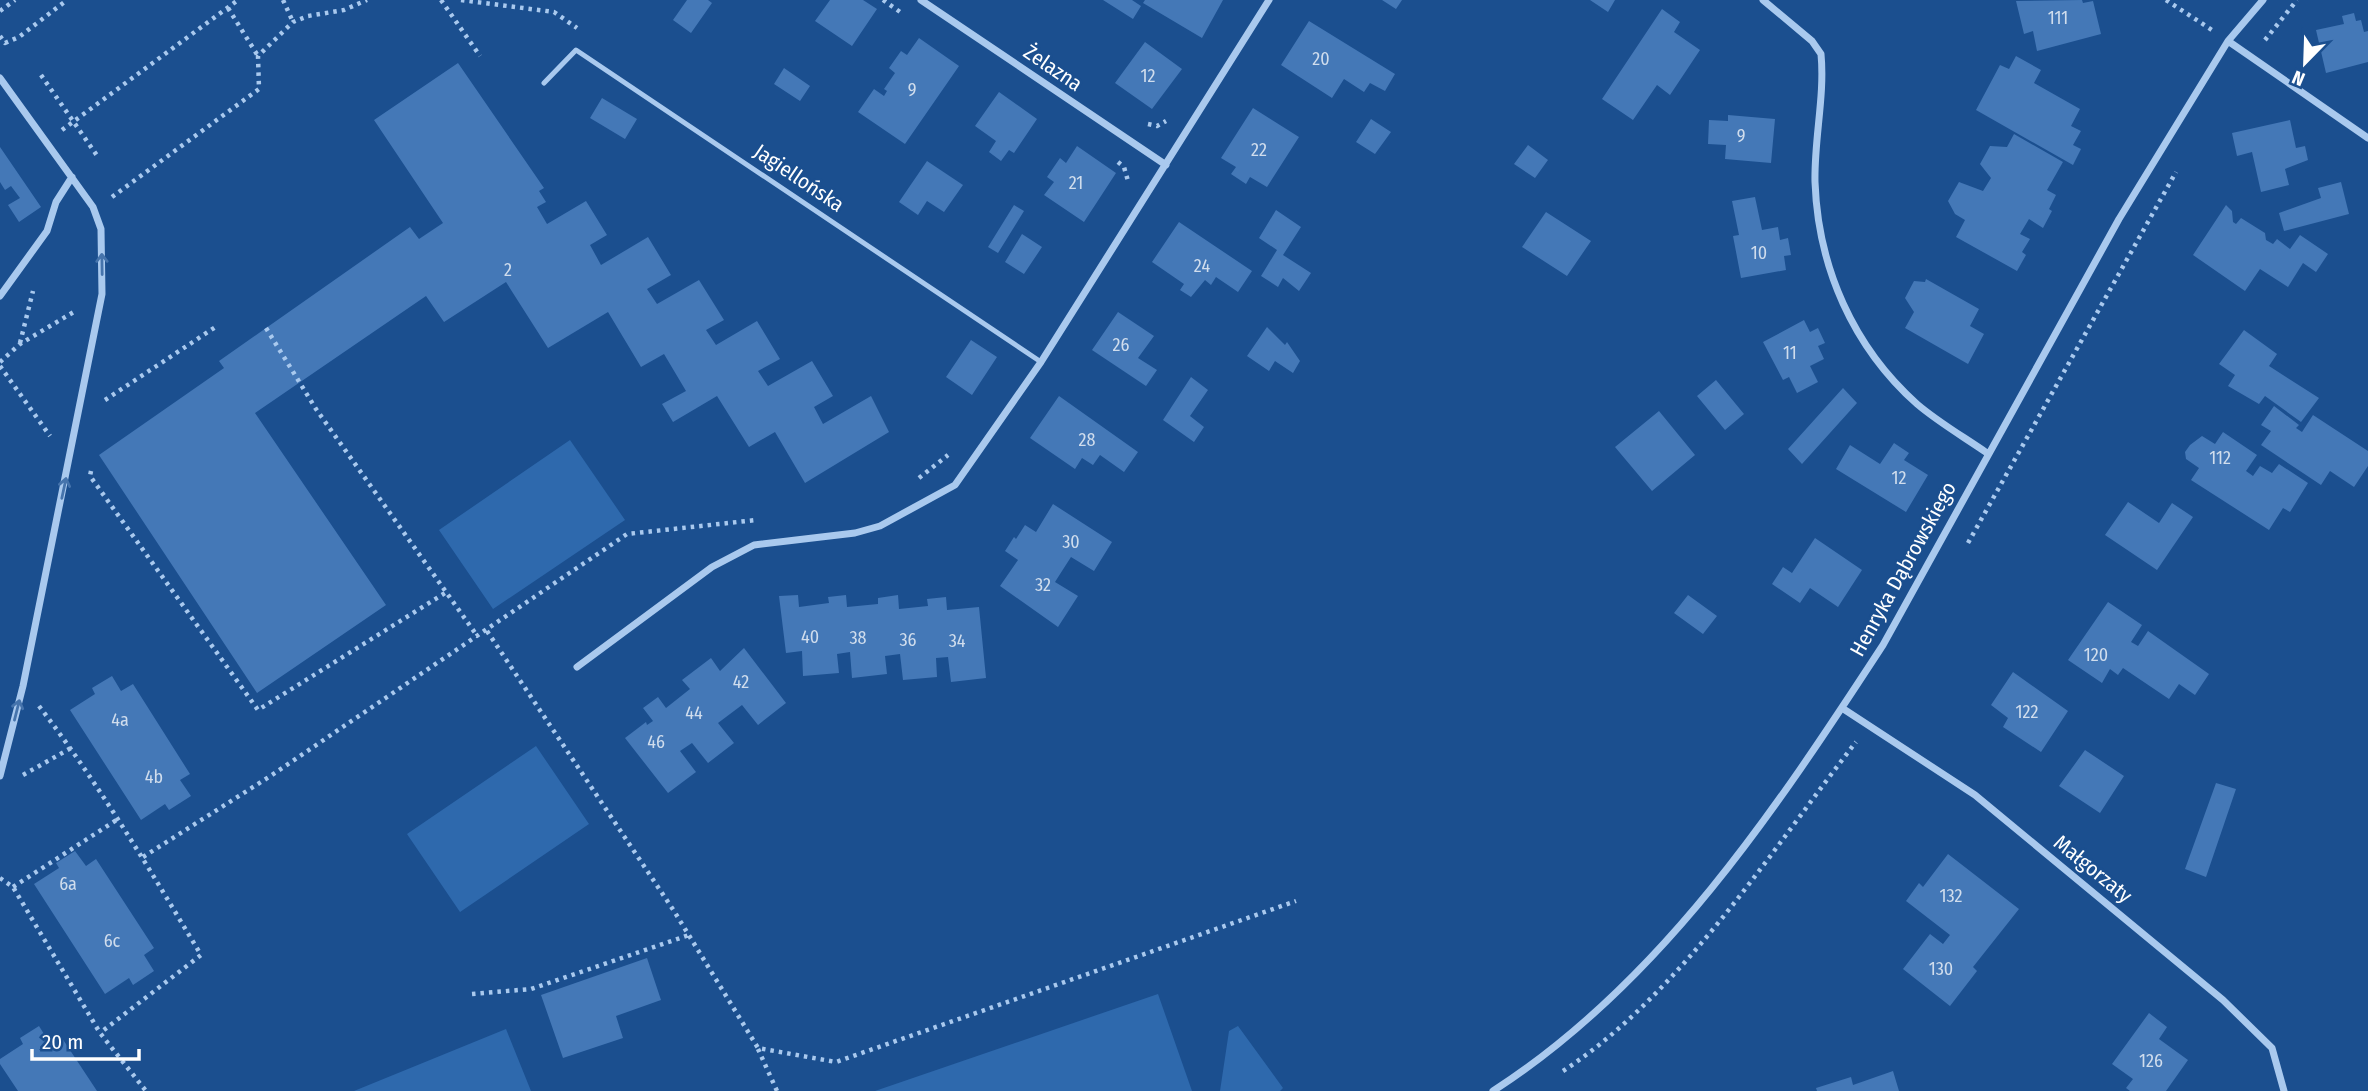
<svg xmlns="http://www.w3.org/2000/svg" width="2368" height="1091" viewBox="0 0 2368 1091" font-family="'Fira Sans Condensed',sans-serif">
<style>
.green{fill:#2e69ad}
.building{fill:#4478b7}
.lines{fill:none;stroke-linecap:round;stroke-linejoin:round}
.path{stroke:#a9c9ee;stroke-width:4.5;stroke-dasharray:3.5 5;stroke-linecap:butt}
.service{stroke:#a9c9ee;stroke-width:5}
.minor{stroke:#a9c9ee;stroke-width:7}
.oneway{stroke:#4674ac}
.labels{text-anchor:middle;stroke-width:5;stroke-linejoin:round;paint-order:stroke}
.number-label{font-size:18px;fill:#d0dded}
.street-label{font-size:21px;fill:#fff;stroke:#1b4f8f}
</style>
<rect width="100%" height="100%" fill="#1b4f8f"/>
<path class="green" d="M570 440 625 520 493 609 439 530Z
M536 746 589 824 460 912 407 834Z
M1158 994 1192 1091H875Z
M1238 1026 1283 1088 1280 1091H1220L1229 1031Z
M506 1029 531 1091H354Z"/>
<path class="building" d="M687 0H708L712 3 691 33 673 20Z
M830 0H863L877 9 852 46 815 21Z
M1103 0H1132L1141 6 1133 19Z
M1145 0H1223L1202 38 1143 3Z
M1382 0H1402L1396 9Z
M1590 0H1615L1608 12Z
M2082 0 2083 3 2093 1 2101 34 2037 51 2033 31 2024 34 2016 1Z
M1662 9 1680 22 1674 32 1700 50 1670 95 1657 85 1633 120 1602 99Z
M2354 13 2356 21 2361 20 2364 32 2368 31V62L2326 73 2316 30 2344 24 2342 16Z
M1309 21 1395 74 1385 91 1370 83 1364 92 1344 79 1332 98 1281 65Z
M919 38 959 66 905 144 858 112 874 89 884 96 887 91 884 89 895 73 889 68 901 51 907 55Z
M1145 42 1182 69 1152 109 1115 83Z
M2016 56 2041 70 2034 83 2080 109 2071 126 2081 131 2073 145 2081 149 2073 165 1976 110 2000 65 2009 69Z
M458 63 544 188 539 191 546 202 537 207 547 224 586 201 607 235 590 245 601 265 648 237 671 275 647 289 657 304 699 280 724 320 706 330 716 345 757 321 780 359 758 371 768 386 812 361 833 396 814 407 823 424 871 396 889 432 805 483 775 432 749 447 717 396 673 422 662 404 686 391 664 354 641 367 608 312 548 348 506 282 444 322 426 296 255 413 386 605 257 693 99 455 224 368 219 361 410 227 419 239 443 223 374 120Z
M784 68 810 86 800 101 774 84Z
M999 92 1037 119 1014 153 1009 150 1001 161 989 152 996 141 975 126Z
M602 98 637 119 625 139 590 118Z
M1253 108 1299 137 1267 187 1250 177 1246 184 1231 174 1236 167 1221 158Z
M1728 115 1775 119 1771 163 1725 159 1726 145 1708 144 1709 120 1728 121Z
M1371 119 1391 132 1375 154 1356 142Z
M2290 120 2296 148 2305 146 2308 160 2285 169 2289 185 2261 192 2252 152 2237 156 2232 133Z
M2014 134 2063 162 2047 190 2056 195 2049 209 2052 211 2043 228 2029 219 2020 234 2030 239 2022 252 2026 255 2017 271 1956 237 1965 220 1955 214 1948 201 1959 182 1983 191 1991 178 1980 164 1990 146 2007 147Z
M1528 145 1548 160 1535 178 1514 164Z
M1077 146 1116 173 1084 222 1044 195 1054 182 1047 177 1060 158 1066 163Z
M0 147 41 207 19 222 8 205 20 198 11 186 5 190 0 182Z
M927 161 963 185 944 212 927 201 918 215 899 202Z
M2341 182 2349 214 2284 231 2279 213 2321 198 2318 188Z
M1755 197 1762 230 1778 227 1780 240 1788 238 1791 255 1784 256 1786 270 1741 278 1733 236 1739 235 1732 201Z
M1014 205 1024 211 998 253 988 247Z
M2226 205 2232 211 2233 222 2236 224 2241 218 2265 233 2266 240 2273 244 2277 239 2290 249 2300 235 2328 254 2316 272 2303 263 2288 287 2260 269 2245 291 2193 255Z
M1276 210 1301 227 1283 255 1311 273 1299 291 1283 278 1278 287 1261 276 1277 250 1259 238Z
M1546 212 1591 241 1567 276 1522 247Z
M1179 222 1252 271 1238 292 1216 277 1211 285 1205 280 1191 297 1180 290 1184 284 1152 262Z
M1022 234 1042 247 1024 274 1005 262Z
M1926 279 1979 309 1970 326 1984 334 1968 364 1905 328 1914 312 1905 298 1914 281 1925 282Z
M1118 312 1154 336 1138 358 1157 370 1146 386 1092 350Z
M1804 320 1810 332 1818 328 1825 343 1818 346 1824 359 1810 366 1818 382 1797 393 1789 377 1783 380 1763 342Z
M1267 327 1285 345 1287 342 1300 361 1293 373 1275 361 1269 371 1247 356Z
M2244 330 2277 354 2269 366 2319 398 2301 422 2265 396 2259 404 2228 386 2235 375 2219 364Z
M971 340 997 357 972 395 946 377Z
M1191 377 1208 390 1190 416 1204 427 1194 442 1163 420Z
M1716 380 1744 414 1725 430 1697 396Z
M1843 388 1857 403 1802 464 1788 449Z
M1059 396 1138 452 1124 472 1100 455 1093 465 1082 458 1075 469 1030 438Z
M2274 406 2299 425 2296 428 2302 432 2313 415 2368 451V466L2354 487 2330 471 2321 485 2261 445 2271 431 2261 425Z
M1659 411 1695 455 1652 491 1615 447Z
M2223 432 2257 455 2246 471 2253 476 2260 466 2272 473 2279 464 2308 483 2290 512 2283 508 2269 530 2191 480 2199 468 2186 459 2185 452 2190 445 2202 436 2215 444Z
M1894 443 1909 453 1904 460 1928 475 1906 512 1836 469 1850 445 1880 464Z
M2128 502 2159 523 2172 503 2193 517 2157 570 2105 535Z
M1053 504 1112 542 1094 571 1071 557 1062 571 1055 582 1078 596 1058 627 1000 586 1018 560 1005 551 1014 537 1016 539 1025 525 1036 532Z
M1815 538 1862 570 1838 607 1810 588 1800 603 1772 584 1783 567 1792 573Z
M798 595 799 607 829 603 828 597 846 595 847 607 878 604V598L898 595 899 609 928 606 927 599 946 597 947 610 979 607 986 678 951 682 948 657 936 658 937 677 903 680 900 654 885 656 887 674 852 678 850 652 837 654 839 673 803 676 802 651 786 653 779 596Z
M1688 595 1717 616 1703 634 1674 613Z
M2108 602 2142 625 2131 642 2138 646 2148 631 2209 674 2195 695 2179 684 2169 699 2123 668 2118 675 2110 669 2102 683 2068 660Z
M744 648 786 703 758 725 742 705 718 723 734 743 708 763 692 743 680 751 696 772 668 793 625 738 646 722 647 725 653 721 643 708 658 697 666 708 690 689 682 680 711 658 720 671Z
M2013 672 2068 711 2041 752 2003 727 2008 718 1991 705Z
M112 676 121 691 133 684 190 774 180 780 191 796 169 810 165 804 141 820 70 710 95 694 92 688Z
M2085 750 2124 776 2100 813 2059 786Z
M2216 783 2236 789 2206 877 2185 869Z
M75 851 86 866 96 859 154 948 144 955 154 971 133 985 129 978 105 994 34 884 59 868 56 863Z
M1948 854 2019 909 1973 967 1977 971 1950 1006 1903 969 1930 934 1943 944 1950 935 1906 901 1919 883 1923 887Z
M647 958 661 1000 616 1016 623 1038 563 1058 541 995Z
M2149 1013 2167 1027 2159 1039 2188 1060 2166 1091H2130L2126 1088 2133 1079 2112 1064Z
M39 1026 49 1042 60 1035 97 1091H18L0 1064V1059L23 1044 20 1038Z
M1893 1071 1899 1091H1817L1816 1088 1851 1077 1853 1085Z"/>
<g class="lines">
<path class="path" d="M283 0 293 22
M441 0 480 56
M461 0 554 12 577 28
M883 0 903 14
M2166 0 2212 30
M228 8 258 56
M0 11 15 0
M0 36 5 43 19 37 67 0
M2265 40 2297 0
M41 75 98 157
M1148 124 1157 126 1166 121
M62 130 238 0
M1118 162 1124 167 1128 181
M112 197 259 89 258 56 293 22 308 16 344 10 367 0
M266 328 316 409 478 637
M20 343 33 291
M0 362 20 344 77 310
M0 366 50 436
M105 400 217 326
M91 471 90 476 258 710 445 593
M919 478 948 455
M1968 543 2176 172
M487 631 674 911 758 1048 836 1062 1296 901
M39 706C99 784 150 870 201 955L100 1033
M23 775 71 748
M143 857 272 775 627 534 756 520
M0 878 13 887 100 1033 146 1091
M13 887 118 819
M472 994 531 989 689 935
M758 1049 777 1091
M1563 1071C1681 994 1770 852 1856 742"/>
<path class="service" d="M544 83 576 50 1041 362"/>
<path class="minor" d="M921 0 1166 165
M1763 0 1812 41 1821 54C1825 96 1814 139 1815 182 1818 267 1853 347 1917 404 1938 422 1964 437 1987 453
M2228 41 2368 138
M0 78 93 207 101 229 102 294 23 686 0 776
M0 296 47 231 56 202 72 177
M577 667 712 567 754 545 855 533 880 526 955 485 1041 362 1269 0
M1842 708 1975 795 2223 1000 2272 1048 2284 1091
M1493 1091C1661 983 1776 809 1883 645L2119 219 2228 41 2263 0"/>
</g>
<defs><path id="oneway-shaft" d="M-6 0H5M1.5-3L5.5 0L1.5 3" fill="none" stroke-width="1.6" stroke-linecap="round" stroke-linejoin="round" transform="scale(1.75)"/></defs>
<g class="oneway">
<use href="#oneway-shaft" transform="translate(102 264) rotate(-91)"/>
<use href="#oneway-shaft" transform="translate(64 488) rotate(-78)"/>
<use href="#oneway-shaft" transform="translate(17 710) rotate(-76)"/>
</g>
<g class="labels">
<g class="number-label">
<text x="2058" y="24">111</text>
<text x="1321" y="65">20</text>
<text x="1148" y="82">12</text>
<text x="912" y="96">9</text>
<text x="1741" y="142">9</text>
<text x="1259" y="156">22</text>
<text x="1076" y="189">21</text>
<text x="1759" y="259">10</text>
<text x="1202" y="272">24</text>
<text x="508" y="276">2</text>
<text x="1121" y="351">26</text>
<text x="1790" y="359">11</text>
<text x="1087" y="446">28</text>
<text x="2220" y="464">112</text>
<text x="1899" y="484">12</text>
<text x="1071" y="548">30</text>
<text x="1043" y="591">32</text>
<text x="810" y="643">40</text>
<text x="858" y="644">38</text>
<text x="908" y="646">36</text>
<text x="957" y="647">34</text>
<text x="2096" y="661">120</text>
<text x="741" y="688">42</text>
<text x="2027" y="718">122</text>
<text x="694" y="719">44</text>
<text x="120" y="726">4a</text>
<text x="656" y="748">46</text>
<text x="154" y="783">4b</text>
<text x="68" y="890">6a</text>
<text x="1951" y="902">132</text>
<text x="112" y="947">6c</text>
<text x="1941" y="975">130</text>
<text x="2151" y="1067">126</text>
</g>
<g class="street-label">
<text transform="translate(1053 68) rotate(34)" y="7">Żelazna</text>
<text transform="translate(799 178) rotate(34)" y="7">Jagiellońska</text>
<text transform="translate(1903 569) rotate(-61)" y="7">Henryka Dąbrowskiego</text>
<text transform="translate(2093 869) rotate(39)" y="7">Małgorzaty</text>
</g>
</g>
<g transform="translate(2305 63) rotate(203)" stroke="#1b4f8f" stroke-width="5" paint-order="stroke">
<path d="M0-5L12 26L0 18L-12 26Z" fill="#ffffff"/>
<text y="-10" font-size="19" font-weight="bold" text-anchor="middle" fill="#ffffff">N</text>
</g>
<path d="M32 1049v10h107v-10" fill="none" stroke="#ffffff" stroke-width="3.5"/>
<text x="42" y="1049" font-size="21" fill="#ffffff" stroke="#1b4f8f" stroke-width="5" paint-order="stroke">20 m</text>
</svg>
